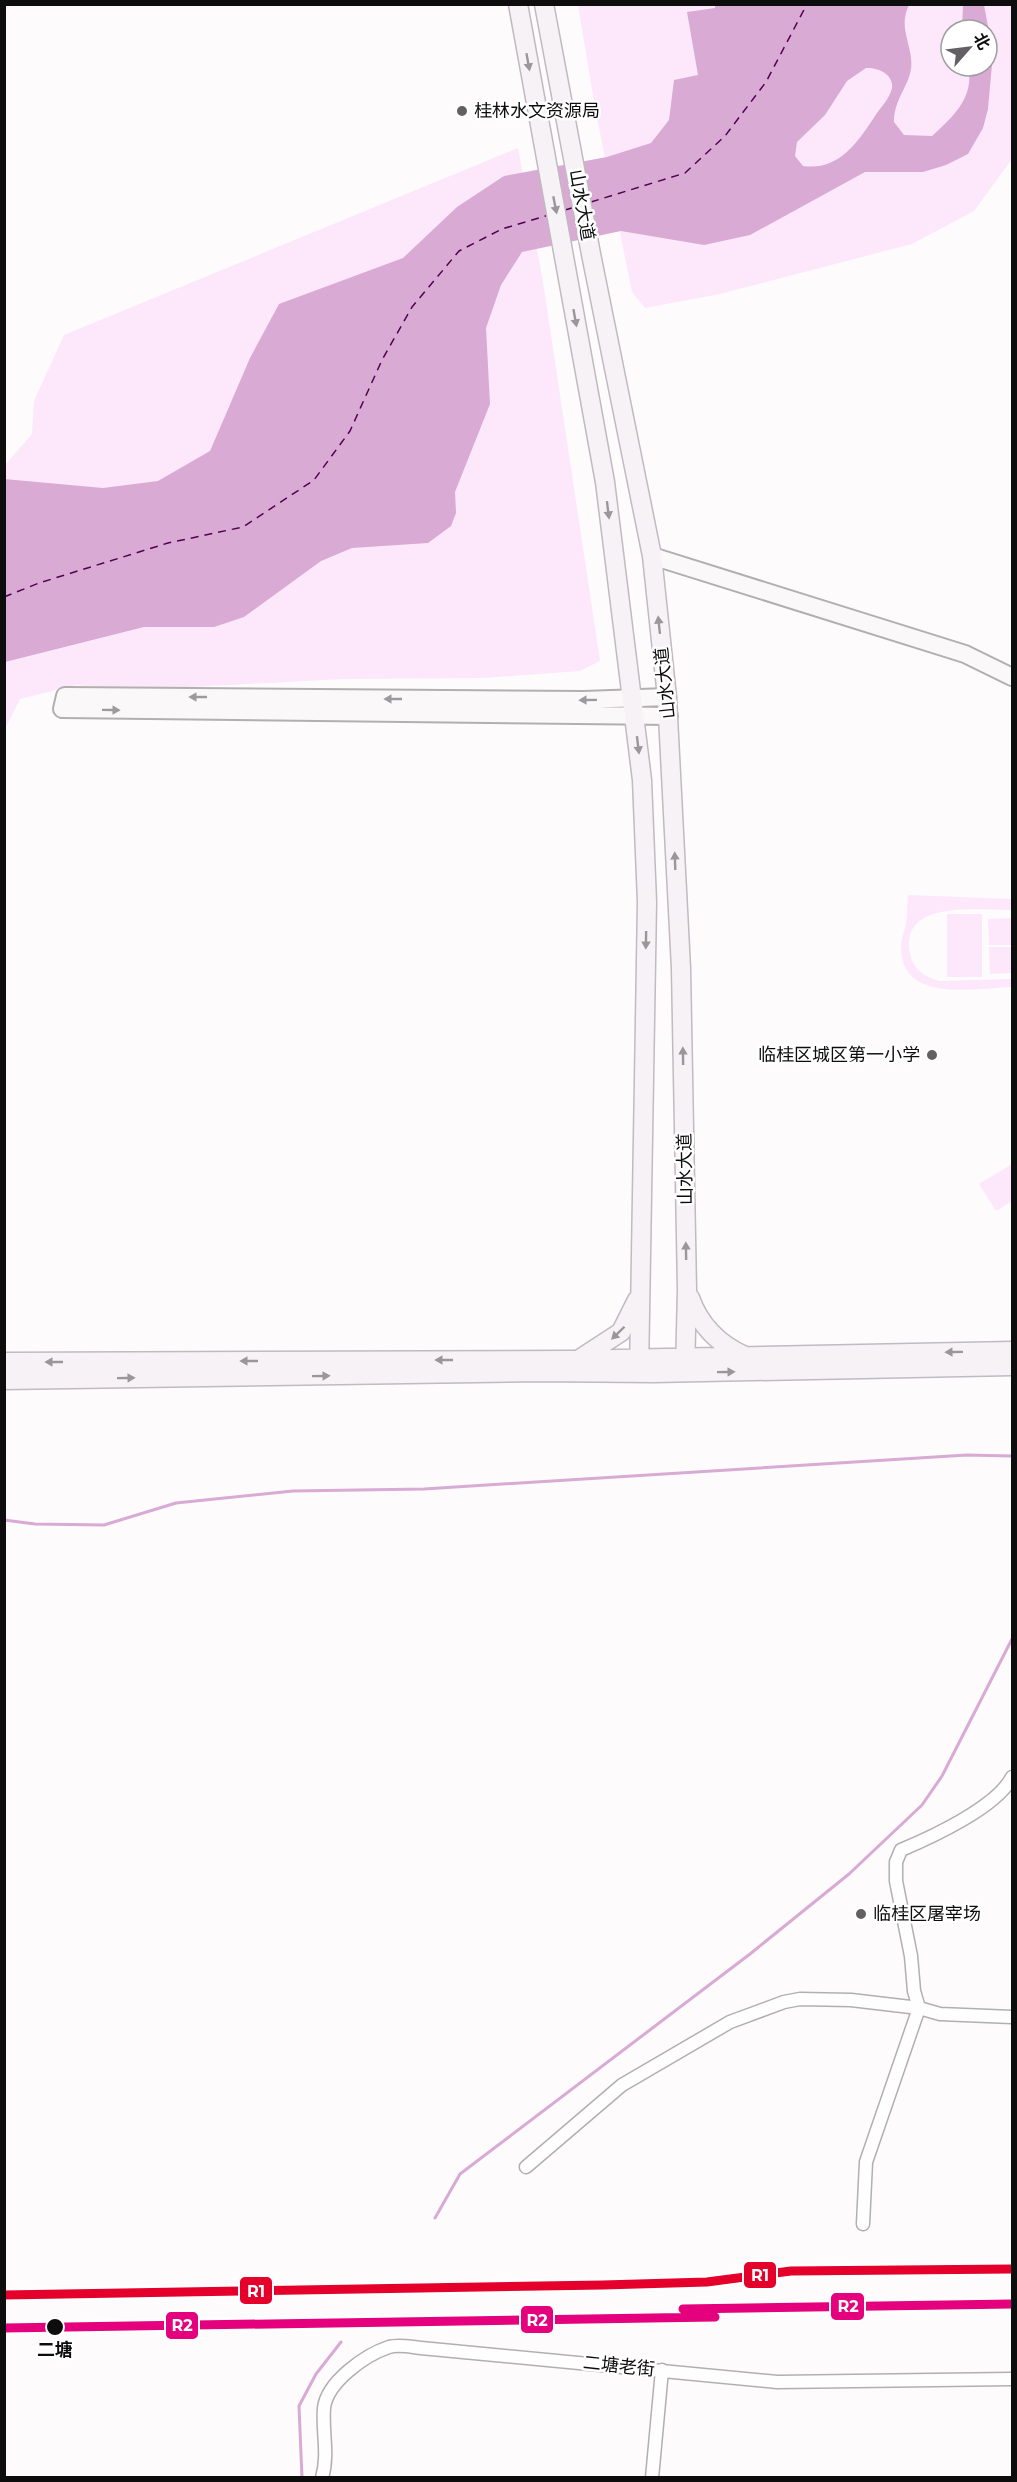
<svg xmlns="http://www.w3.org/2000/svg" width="1017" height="2482" viewBox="0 0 1017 2482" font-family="Montserrat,'Noto Sans SC',sans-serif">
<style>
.green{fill:#fde7fa;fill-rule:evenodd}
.water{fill:#d8aad4;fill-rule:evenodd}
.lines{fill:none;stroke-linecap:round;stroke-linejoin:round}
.stream{stroke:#d8aad4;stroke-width:3}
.ferry{stroke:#530051;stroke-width:1.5;stroke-dasharray:8 6;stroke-linecap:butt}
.street-casing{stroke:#b2afb1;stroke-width:15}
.secondary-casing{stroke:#b2afb1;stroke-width:20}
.primary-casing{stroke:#c2b9c1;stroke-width:21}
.street{stroke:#fffeff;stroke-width:12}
.secondary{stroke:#fbf8fa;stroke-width:16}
.primary{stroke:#f7f2f6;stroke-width:18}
.rail-1-casing{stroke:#fff;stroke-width:14}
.rail-2-casing{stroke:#fff;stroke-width:14}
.rail-1{stroke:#e4002b;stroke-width:9}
.rail-2{stroke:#e5007d;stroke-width:9}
.oneway{fill:#9a9699}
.oneway2{fill:#9c9a9c}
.poi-dot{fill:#626062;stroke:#fff;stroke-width:2}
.stop-dot{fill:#0e0d0e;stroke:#fff;stroke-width:2}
.labels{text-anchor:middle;stroke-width:5;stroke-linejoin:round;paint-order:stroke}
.poi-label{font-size:18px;fill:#0e0d0e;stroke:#fff;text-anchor:start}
.street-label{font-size:18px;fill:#0e0d0e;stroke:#fff}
.stop-label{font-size:18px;font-weight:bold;fill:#0e0d0e;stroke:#fff}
.line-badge{stroke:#fff;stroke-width:2}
.badge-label{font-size:16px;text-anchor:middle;font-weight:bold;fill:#fff}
</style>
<rect width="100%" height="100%" fill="#fefbfd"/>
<path class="green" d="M578 5H1012V159L974 211 912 244 720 294 645 308 632 292 596 113ZM951 30H987V66H951Z
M518 148 543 282 600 661 580 671 483 678 343 679 133 690 76 685 20 699 5 729V465L32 434 34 401 64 335Z
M908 895 1012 899V910C980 911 899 898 910 954 913 969 925 977 939 981L1012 979V987C976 988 900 1004 901 946 901 937 905 931 906 923 908 914 907 904 908 895Z
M947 914H982V977H947Z
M1012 918V945H989L988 919Z
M989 947H1012V973L990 974Z
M1012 1164V1201L996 1211 979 1184Z"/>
<path class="water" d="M715 4 909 5C897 29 914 46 911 69 908 88 894 99 894 122L904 135 932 136C953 117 975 97 968 66H987V30H962L963 5H984L993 53 988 109 983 128 968 154 946 165 923 172H865L750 235 704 245 621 231 522 252 501 285 486 328 490 404 455 492 456 513 451 526 428 543 352 548 321 561 244 617 214 627H144L5 662 4 479 103 488 158 481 210 451 250 358 279 304 403 258 457 207 504 176 607 157 651 143 669 120 674 80 698 75 687 12 715 8ZM866 68C877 67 894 74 892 88 890 98 881 107 875 116 858 142 839 171 803 166L795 156 797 142 825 115 847 81Z"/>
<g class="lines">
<path class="stream" d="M4 1520 35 1524 104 1525 176 1503 293 1491 424 1489 967 1455 1012 1456
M435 2218 460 2174 750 1954 849 1874 922 1805 942 1776 1012 1639
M302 2478 299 2406 316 2374 341 2342"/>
<path class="ferry" d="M591 202 685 173 725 136 766 82 807 4
M565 210 575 207
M4 597 39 583 168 543 243 527 314 480 350 431 382 360 412 307 459 251 502 229 549 215"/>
<defs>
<path id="street" d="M526 2167 622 2085 730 2022 784 2002 800 1999 851 2000 919 2008 940 2014 1012 2017
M863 2224 866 2162 919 2008 914 1991 911 1956 896 1881V1862L901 1850C932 1837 997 1807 1012 1777
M322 2478C329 2454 322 2432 324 2408 327 2382 365 2355 389 2347 398 2344 412 2347 421 2348L777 2382 1012 2379
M652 2478 662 2370"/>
<path id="secondary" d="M652 556 965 654 1012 677
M667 697 584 700 65 696 62 709 669 716"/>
<path id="primary" d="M518 4 605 482 642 780 647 902 639 1373
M544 4 591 254 652 556 667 697 681 968 687 1290 685 1372
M690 1298C700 1326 718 1344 745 1356
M581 1358 621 1332 637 1300
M4 1362 569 1360 1012 1351
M4 1380 538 1372 654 1373 1012 1366"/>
</defs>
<use href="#street" class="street-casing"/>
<use href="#secondary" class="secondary-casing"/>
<use href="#primary" class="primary-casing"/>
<use href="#street" class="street"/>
<use href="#secondary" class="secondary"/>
<use href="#primary" class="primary"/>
<defs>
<path id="rail-1" d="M4 2295 603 2285 707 2282 791 2271 1012 2269"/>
<path id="rail-2" d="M683 2309 1012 2304
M4 2328 715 2317"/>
</defs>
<use href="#rail-1" class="rail-1-casing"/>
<use href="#rail-2" class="rail-2-casing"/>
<use href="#rail-1" class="rail-1"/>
<use href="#rail-2" class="rail-2"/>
</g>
<defs><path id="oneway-solid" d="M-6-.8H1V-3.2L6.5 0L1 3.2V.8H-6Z" transform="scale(1.5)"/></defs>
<g class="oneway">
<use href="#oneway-solid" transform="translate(528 62) rotate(80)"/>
<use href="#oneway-solid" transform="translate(555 205) rotate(79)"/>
<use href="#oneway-solid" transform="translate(575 318) rotate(80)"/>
<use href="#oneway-solid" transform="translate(608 510) rotate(83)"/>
<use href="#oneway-solid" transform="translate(659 625) rotate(-96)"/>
<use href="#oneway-solid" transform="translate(638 745) rotate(83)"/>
<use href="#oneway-solid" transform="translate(675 861) rotate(-92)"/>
<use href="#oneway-solid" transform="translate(646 940) rotate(91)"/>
<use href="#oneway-solid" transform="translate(683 1056) rotate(-91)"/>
<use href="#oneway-solid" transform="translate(686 1251) rotate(-91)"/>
<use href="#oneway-solid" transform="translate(618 1333) rotate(136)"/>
<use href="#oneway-solid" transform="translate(954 1352) rotate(179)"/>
<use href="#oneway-solid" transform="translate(444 1360) rotate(-180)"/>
<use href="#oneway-solid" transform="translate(249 1361) rotate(180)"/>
<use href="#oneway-solid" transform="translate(54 1362) rotate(180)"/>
<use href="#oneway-solid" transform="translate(726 1372) rotate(-1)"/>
<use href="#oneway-solid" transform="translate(321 1376) rotate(-1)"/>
<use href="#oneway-solid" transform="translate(126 1378) rotate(-1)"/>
</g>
<g class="oneway2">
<use href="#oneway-solid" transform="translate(198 697) rotate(-180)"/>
<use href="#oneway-solid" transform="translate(393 699) rotate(-180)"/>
<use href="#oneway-solid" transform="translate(588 700) rotate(179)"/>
<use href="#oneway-solid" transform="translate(111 710) rotate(1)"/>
</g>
<g class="poi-dot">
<circle cx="462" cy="111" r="6"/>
<circle cx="932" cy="1055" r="6"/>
<circle cx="861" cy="1914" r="6"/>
</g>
<circle class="stop-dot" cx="55" cy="2327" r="9"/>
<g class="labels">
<g class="poi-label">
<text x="474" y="117">桂林水文资源局</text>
<text x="920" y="1061" text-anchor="end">临桂区城区第一小学</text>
<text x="873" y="1920">临桂区屠宰场</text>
</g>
<g class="street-label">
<text transform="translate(582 205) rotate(80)" y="6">山水大道</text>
<text transform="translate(665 683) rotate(-96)" y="6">山水大道</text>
<text transform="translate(685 1169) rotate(-91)" y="6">山水大道</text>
<text transform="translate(619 2366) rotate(6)" y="6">二塘老街</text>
</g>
<g class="stop-label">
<text x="55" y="2356">二塘</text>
</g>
</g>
<g class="line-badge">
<rect x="743" y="2261" width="34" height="28" rx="6" fill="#e4002b"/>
<rect x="239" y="2276" width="34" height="29" rx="6" fill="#e4002b"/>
<rect x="830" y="2292" width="35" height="29" rx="6" fill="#e5007d"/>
<rect x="520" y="2305" width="34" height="29" rx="6" fill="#e5007d"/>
<rect x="165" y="2311" width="34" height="29" rx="6" fill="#e5007d"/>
</g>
<g class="badge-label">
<text x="760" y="2281">R1</text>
<text x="256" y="2297">R1</text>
<text x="848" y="2312">R2</text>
<text x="537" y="2326">R2</text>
<text x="182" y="2331">R2</text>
</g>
<rect width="1017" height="2482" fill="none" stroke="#0e0d0e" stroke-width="12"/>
<g transform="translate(969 48) rotate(62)"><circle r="28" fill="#ffffff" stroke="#9f9e9f" stroke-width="1.5"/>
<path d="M0-4.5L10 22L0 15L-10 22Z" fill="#626062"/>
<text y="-9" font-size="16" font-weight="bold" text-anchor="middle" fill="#0e0d0e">北</text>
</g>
</svg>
